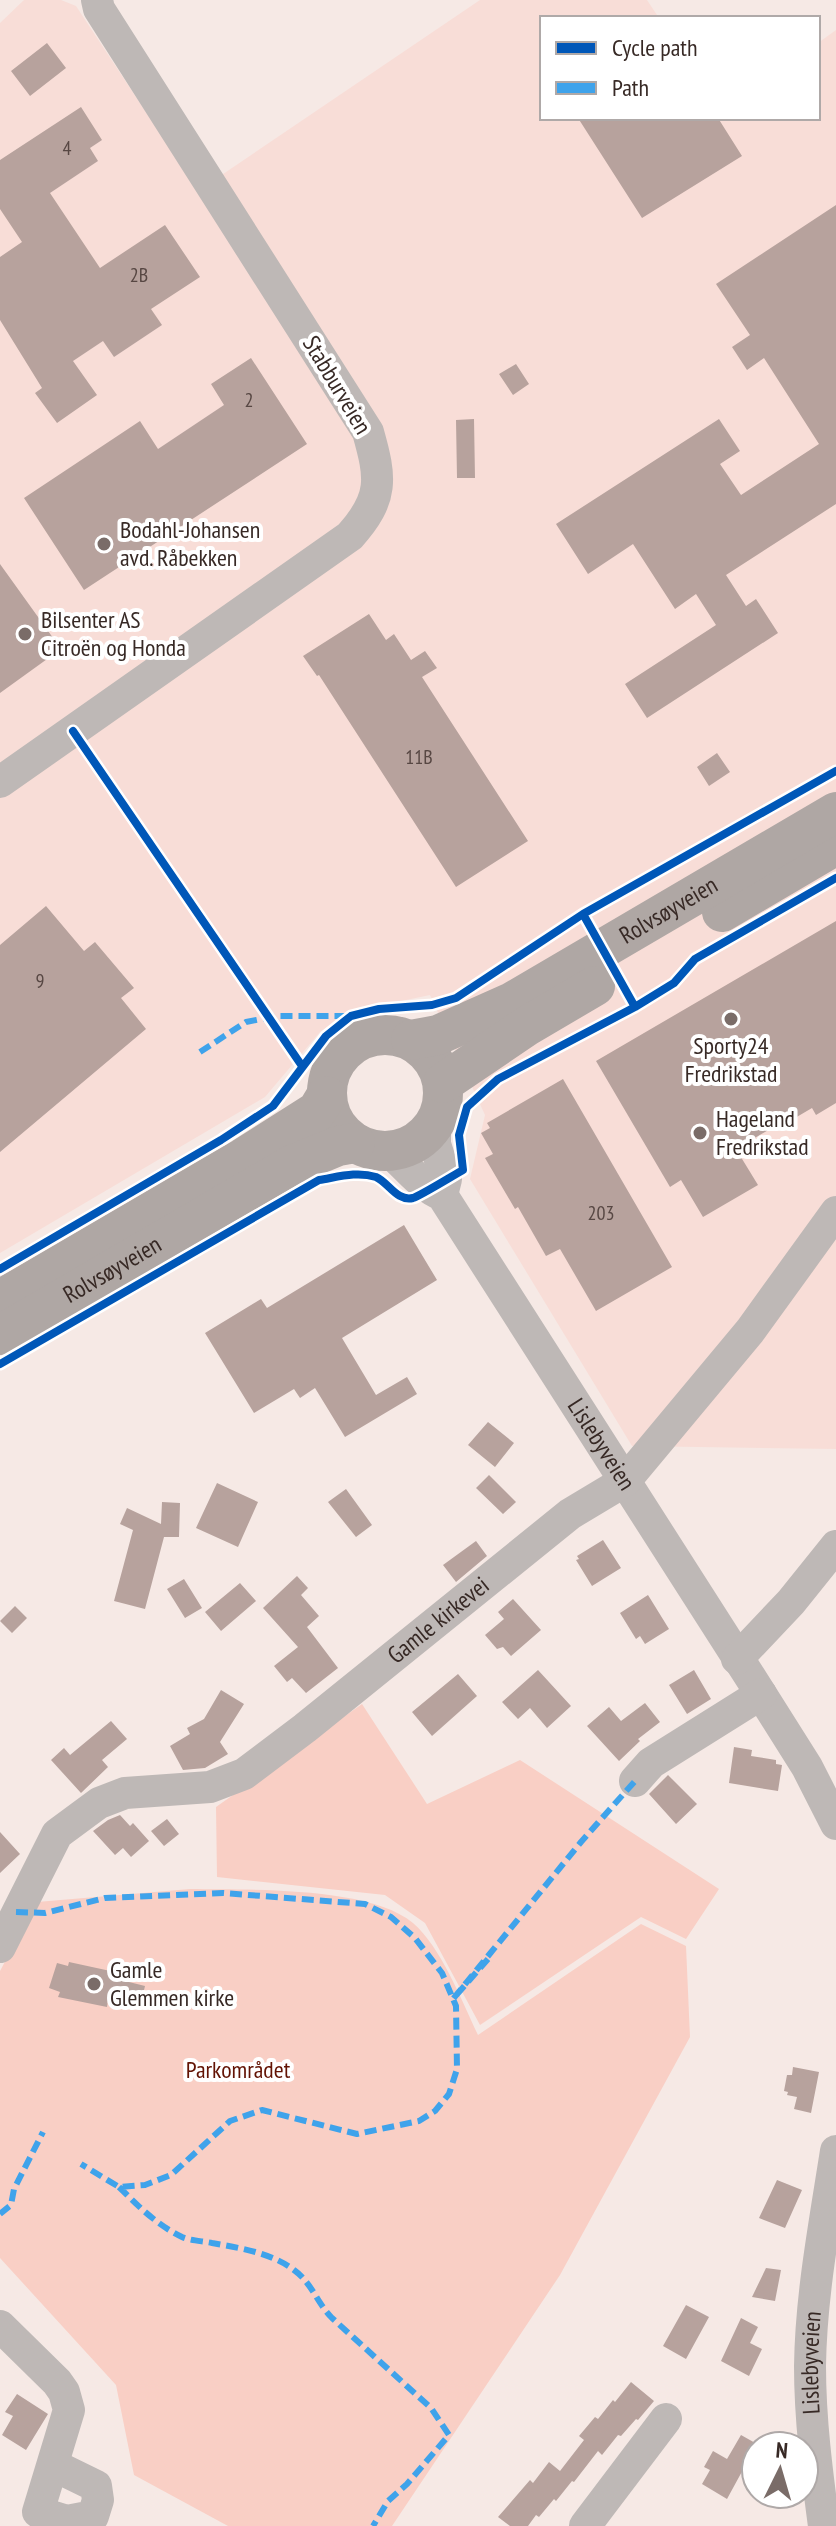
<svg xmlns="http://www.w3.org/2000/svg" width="836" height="2526" viewBox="0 0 836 2526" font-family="'PT Sans Narrow',sans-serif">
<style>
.built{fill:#f8ddd7}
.green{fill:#f9cfc5}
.building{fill:#b7a29d}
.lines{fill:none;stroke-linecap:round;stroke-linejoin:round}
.minor{stroke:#beb8b6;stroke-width:32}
.major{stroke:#afa7a4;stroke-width:40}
.quiet{stroke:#3fa3eb;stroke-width:6;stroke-dasharray:12 6;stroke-linecap:butt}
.cycleway-casing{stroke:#fff;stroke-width:13}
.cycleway{stroke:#0057b8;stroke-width:8}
.poi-dot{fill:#7a6c68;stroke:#fff;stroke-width:3}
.labels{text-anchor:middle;stroke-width:8;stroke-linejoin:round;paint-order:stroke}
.number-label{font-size:20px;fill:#574743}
.street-label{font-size:24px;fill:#372925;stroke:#fff}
.poi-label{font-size:24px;fill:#372925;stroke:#fff;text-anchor:start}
.park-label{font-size:24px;fill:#621304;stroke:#fff}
</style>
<rect width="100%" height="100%" fill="#f6e9e5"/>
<path class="built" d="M24 0H61L76 6 198 191 480 0H647L659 18H542V118H818V43L836 30V1449L632 1446 470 1179 485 1115 430 995 349 1012 320 1032 265 1097 0 1253V23Z"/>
<path class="green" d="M362 1704 427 1804 520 1760 719 1889 686 1939 641 1917 480 2025 425 1923 385 1895 217 1877 216 1807Z
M190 1889C247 1890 369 1886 413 1923 441 1947 462 2001 478 2035L641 1924 686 1946 690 2037 560 2275 392 2526H228L134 2475 116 2385 0 2258V1971L37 1902Z"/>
<path class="building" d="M47 43 66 68 30 96 11 71Z
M81 107 102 140 90 148 98 161 50 193 100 268 165 225 200 277 151 309 162 325 114 357 103 341 73 361 97 395 57 423 35 393 42 388 0 320V257L22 242 0 209V160Z
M578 118H718L742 156 642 218Z
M836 205V504L726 575 746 606 756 599 778 633 647 718 625 684 716 625 696 594 675 609 633 544 588 574 556 524 719 419 740 451 720 464 741 495 819 444 764 358 747 370 732 347 750 335 716 284Z
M251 358 307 444 84 590 24 498 140 421 158 449 224 405 211 384Z
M516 364 529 384 513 395 499 374Z
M474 419 475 478H457L456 420Z
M0 564 61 649 0 693Z
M369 614 386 640 394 634 411 660 425 651 437 668 422 677 528 841 456 887 319 675 317 676 303 656Z
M717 753 730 772 709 786 697 767Z
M46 906 84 951 95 942 134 988 121 998 146 1029 0 1152V945Z
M836 921V1103L816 1115 812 1108 795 1118 794 1115 736 1149 758 1185 703 1217 681 1180 670 1187 596 1061Z
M563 1079 672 1267 596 1311 560 1249 546 1256 518 1207 515 1209 485 1158 493 1154 481 1133 490 1128 487 1123Z
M404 1225 437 1280 342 1338 376 1395 407 1377 417 1394 345 1437 315 1388 300 1398 294 1389 254 1413 205 1333 261 1299 267 1308Z
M488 1422 514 1443 495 1467 468 1445Z
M489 1475 516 1502 503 1514 476 1488Z
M217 1483 258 1502 238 1547 196 1528Z
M346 1489 372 1525 356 1537 328 1502Z
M162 1502 180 1503 179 1537H164L145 1609 114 1601 133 1530 120 1524 127 1508 161 1524Z
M603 1540 621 1568 592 1586 576 1560 579 1559 577 1556Z
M476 1541 487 1556 456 1582 443 1565Z
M297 1576 308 1588 301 1595 319 1616 307 1627 338 1668 306 1693 292 1678 287 1682 274 1666 298 1647 263 1608Z
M184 1579 202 1608 185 1618 167 1589Z
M240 1583 256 1601 221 1631 205 1612Z
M648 1595 669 1629 645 1644 640 1636 636 1639 620 1613Z
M513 1599 541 1630 511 1656 503 1647 497 1649 485 1635 504 1619 498 1612Z
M15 1606 27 1618 12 1633 0 1621Z
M538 1670 571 1706 547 1728 530 1708 518 1719 502 1702Z
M694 1670 711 1699 687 1714 669 1685Z
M458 1674 477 1696 432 1736 412 1712Z
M221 1690 244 1704 220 1742 228 1754 205 1768 183 1770 170 1746 190 1734 187 1728 204 1719Z
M645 1703 660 1722 638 1739 640 1741 619 1761 587 1726 609 1707 621 1721Z
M111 1721 127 1739 102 1760 108 1767 81 1793 51 1760 64 1748 70 1755Z
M734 1747 752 1750 751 1756 776 1760V1764L782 1765 778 1791 729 1783Z
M668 1775 697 1804 676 1824 649 1794Z
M120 1815 130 1826 133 1823 149 1841 131 1857 123 1848 115 1855 93 1831 108 1820Z
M167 1819 179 1834 164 1846 151 1831Z
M0 1832 20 1854 0 1873Z
M69 1962 115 1972 113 1978 145 1986 140 2007 108 2000 107 2007 58 1997 60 1992 49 1988 57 1963 68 1966Z
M793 2067 819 2072 811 2113 794 2109 797 2097 787 2095 788 2092 784 2091 787 2075H792Z
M777 2180 802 2190 785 2228 759 2218Z
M766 2268 781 2270 775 2301 752 2297Z
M686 2305 709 2317 686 2359 663 2346Z
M741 2318 758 2327 750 2343 762 2349 749 2376 721 2361Z
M631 2382 654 2401 638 2420 636 2419 621 2436 618 2435 602 2455 598 2451 574 2482 572 2481 556 2501 554 2499 539 2517 536 2515 528 2526H510L498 2517 530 2480 533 2483 549 2462 560 2471 584 2440 579 2436 595 2417 598 2419 613 2400 615 2402Z
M17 2394 48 2414 26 2450 2 2435 13 2416 5 2412Z
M741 2435 757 2444 727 2499 702 2484 710 2470 704 2467 713 2451 727 2459Z"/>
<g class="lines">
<g class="minor">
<path d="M0 782 350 536C384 498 381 478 368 432L99 9 97 0"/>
<path d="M435 1123V1144L446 1179 442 1195"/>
<path id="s1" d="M388 1151C407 1166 420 1186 442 1195L761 1694 807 1767 836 1824"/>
<path d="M737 1659 791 1602 836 1546"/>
<path d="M635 1781 651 1763 761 1694"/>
<path id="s2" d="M0 1947 57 1834 99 1803 125 1793 210 1787 244 1774 305 1728 570 1514 625 1481 750 1331 836 1212"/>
<path d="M0 2326 57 2382 64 2392 69 2410 38 2512 67 2521 93 2516 98 2500 96 2486 53 2465"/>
<path d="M585 2526 666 2419"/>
<path id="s3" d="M824 2526C817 2473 810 2420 810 2366 811 2294 825 2222 836 2151"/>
</g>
<g class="major">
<path d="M722 912 836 845"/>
<circle cx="385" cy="1093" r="58"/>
<path id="s4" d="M411 1040 438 1035 512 1002 836 812"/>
<path d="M443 1083 527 1026 595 986"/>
<path d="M0 1300 243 1158 317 1111 326 1096"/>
<path id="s5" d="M0 1335 292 1165 338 1146 355 1143"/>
</g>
<path class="quiet" d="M200 1052 246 1022 276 1016H351
M16 1912 45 1913 105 1898 223 1893 365 1904 391 1917 415 1938 442 1973 456 2006 457 2069 449 2094 435 2111 419 2121 357 2134 262 2110 230 2121 171 2175 145 2185 119 2187 81 2164
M488 1959 453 1999 581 1842 635 1781
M119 2187C138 2206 157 2225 182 2237 191 2241 203 2241 212 2243 240 2248 272 2253 294 2270 312 2283 317 2303 332 2318L431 2408 449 2435 407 2484 388 2501 373 2526
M0 2214 11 2205 14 2189 43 2132"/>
<defs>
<path id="cycleway" d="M73 731 302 1066
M583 914 635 1007
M0 1269 221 1140 273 1106 326 1036 351 1016 379 1009 432 1005 456 998 583 914 836 771
M0 1364 319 1180C338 1177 357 1171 376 1177 388 1182 397 1202 413 1198 420 1196 454 1175 463 1170L459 1135 467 1107 498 1079 635 1007 674 983 695 959 836 878"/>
</defs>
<use href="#cycleway" class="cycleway-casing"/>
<use href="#cycleway" class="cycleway"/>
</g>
<g class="poi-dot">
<circle cx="104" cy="544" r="8"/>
<circle cx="25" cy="634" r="8"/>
<circle cx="731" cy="1019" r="8"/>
<circle cx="700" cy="1133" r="8"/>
<circle cx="94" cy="1984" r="8"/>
</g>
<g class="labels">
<g class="number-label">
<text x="67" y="155">4</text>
<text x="139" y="282">2B</text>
<text x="249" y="407">2</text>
<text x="419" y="764">11B</text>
<text x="40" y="988">9</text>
<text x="601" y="1220">203</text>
</g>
<g class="street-label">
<text transform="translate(337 385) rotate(59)" y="8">Stabburveien</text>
<text dy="8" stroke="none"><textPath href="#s4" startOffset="290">Rolvsøyveien</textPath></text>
<text dy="8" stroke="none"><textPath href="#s5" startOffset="130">Rolvsøyveien</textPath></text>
<text dy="8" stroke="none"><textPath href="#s1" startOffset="366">Lislebyveien</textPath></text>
<text dy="8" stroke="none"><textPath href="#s2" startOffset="576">Gamle kirkevei</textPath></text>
<text dy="8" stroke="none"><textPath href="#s3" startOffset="164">Lislebyveien</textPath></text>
</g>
<g class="poi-label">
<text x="120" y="538">Bodahl-Johansen<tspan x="120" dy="28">avd. Råbekken</tspan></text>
<text x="41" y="628">Bilsenter AS<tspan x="41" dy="28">Citroën og Honda</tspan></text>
<text x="731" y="1054" text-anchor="middle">Sporty24<tspan x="731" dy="28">Fredrikstad</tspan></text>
<text x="716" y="1127">Hageland<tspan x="716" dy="28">Fredrikstad</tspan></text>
<text x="110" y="1978">Gamle<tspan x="110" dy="28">Glemmen kirke</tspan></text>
</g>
<g class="park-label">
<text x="238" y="2078">Parkområdet</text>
</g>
</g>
<rect x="540" y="16" width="280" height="104" fill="#ffffff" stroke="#afa9a8" stroke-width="2"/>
<rect x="556" y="42" width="40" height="12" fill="#0057b8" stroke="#afa9a8" stroke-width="2"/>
<text x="612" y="56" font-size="24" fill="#372925">Cycle path</text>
<rect x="556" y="82" width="40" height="12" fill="#3fa3eb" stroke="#afa9a8" stroke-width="2"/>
<text x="612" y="96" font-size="24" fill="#372925">Path</text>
<g transform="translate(780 2470) rotate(5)"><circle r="38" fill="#ffffff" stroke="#afa9a8" stroke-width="2"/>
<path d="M0-6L14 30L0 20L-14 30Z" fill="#7a6c68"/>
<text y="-12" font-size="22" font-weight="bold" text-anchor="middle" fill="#372925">N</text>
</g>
</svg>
